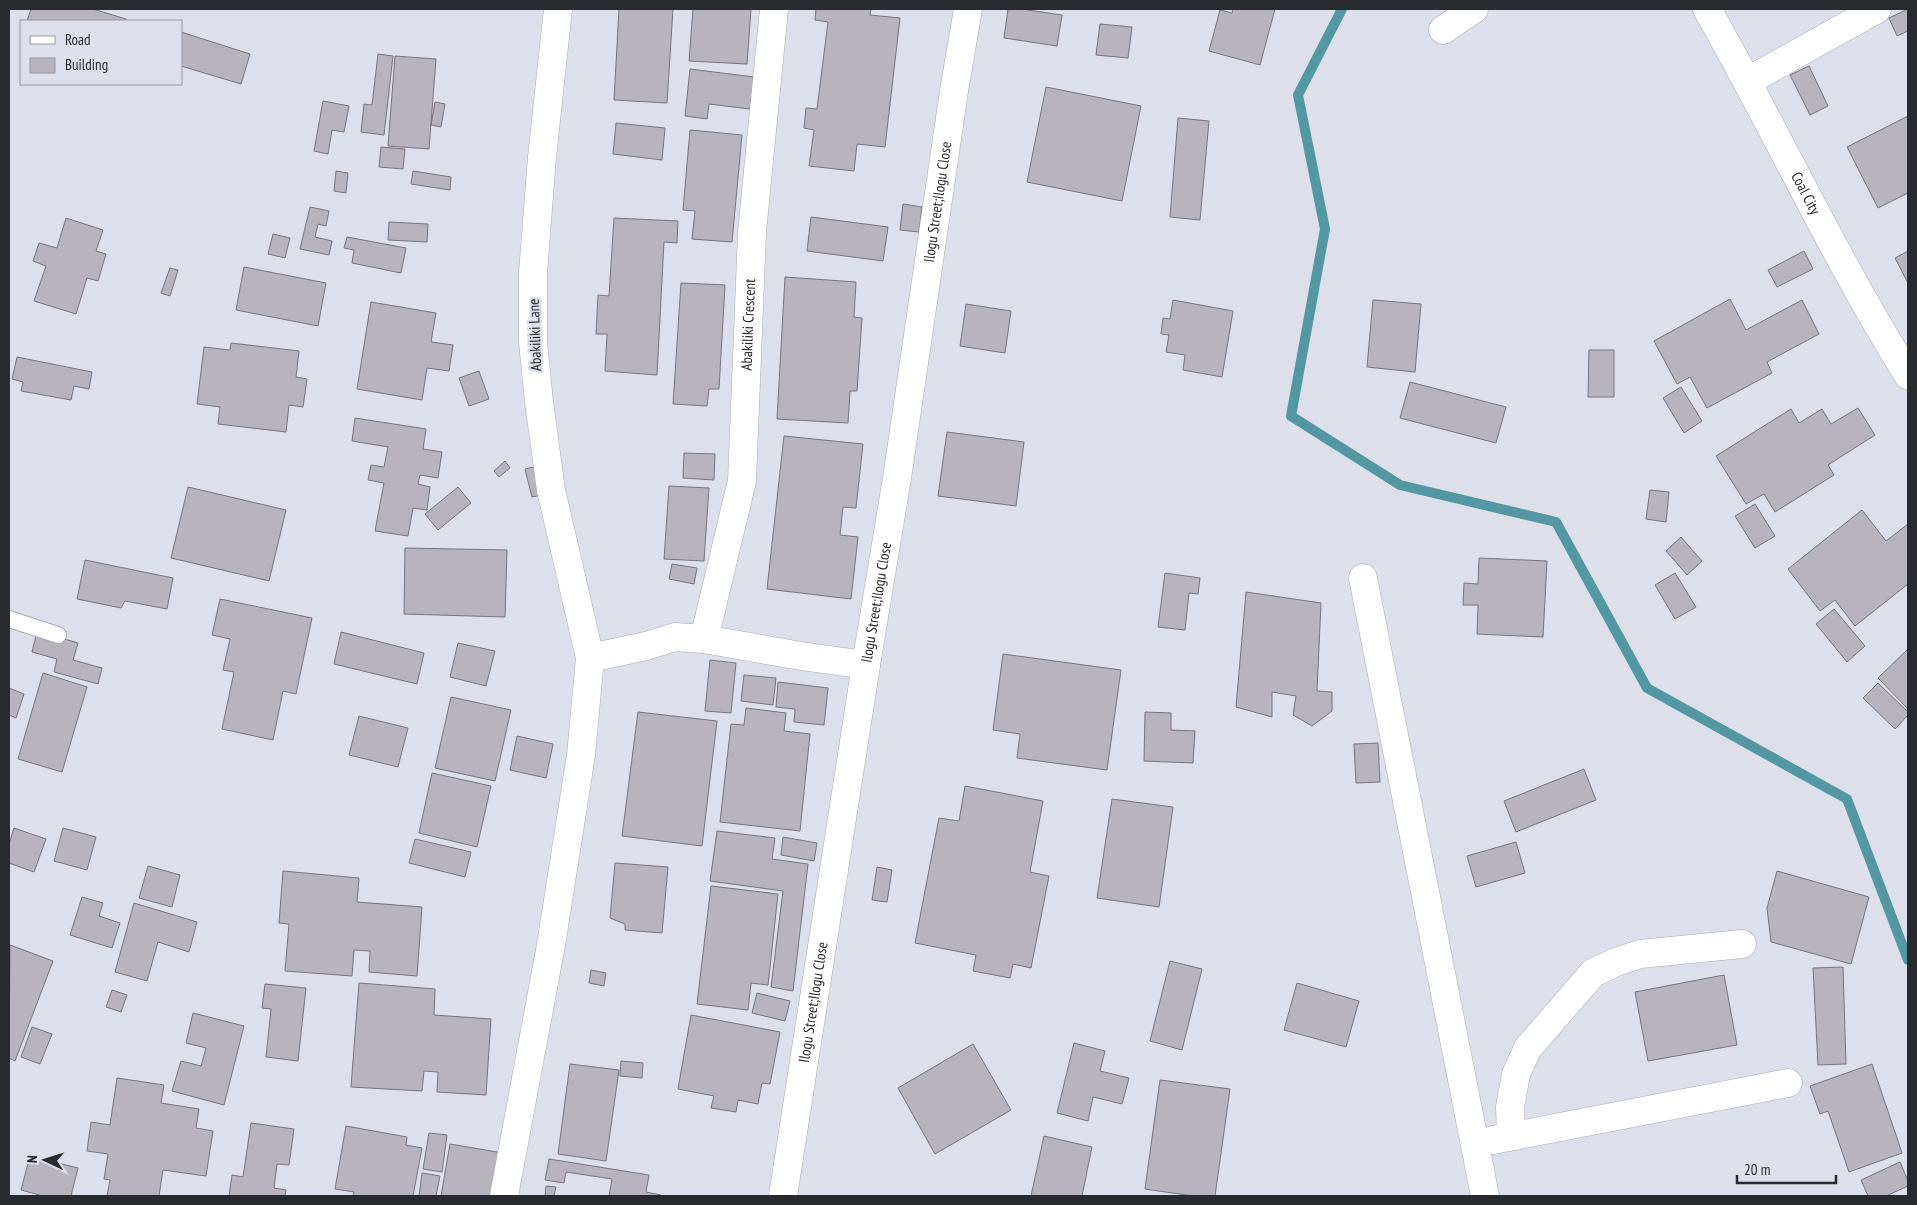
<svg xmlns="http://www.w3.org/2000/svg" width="1917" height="1205" viewBox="0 0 1917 1205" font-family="'PT Sans Narrow',sans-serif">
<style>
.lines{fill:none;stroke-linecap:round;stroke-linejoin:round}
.stream{stroke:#5297a2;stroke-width:10}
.building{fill:#b8b4be;stroke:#77737c}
.service-casing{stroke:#a8abb5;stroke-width:18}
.minor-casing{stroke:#a8abb5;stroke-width:29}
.service{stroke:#fff;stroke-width:16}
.minor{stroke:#fff;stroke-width:28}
.labels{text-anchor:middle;stroke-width:5;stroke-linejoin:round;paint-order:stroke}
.street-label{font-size:15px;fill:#292a2e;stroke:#dde0eb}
</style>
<rect width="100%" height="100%" fill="#dde0eb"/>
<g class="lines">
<path class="stream" d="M1342 9 1298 95 1325 229 1291 416 1400 485 1556 522 1647 688 1847 799 1908 960"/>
</g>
<path class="building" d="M31 9H93L126 19V21H27Z
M619 9H673L667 103 614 100Z
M693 9H751L747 64 689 61Z
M816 9H871L870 15 900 18 885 147 857 144 854 171 809 166 814 130 804 128 806 108 817 109 828 22 815 20Z
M1008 9H1021L1062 15 1057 46 1004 38Z
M1233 9H1275L1260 65 1209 51 1220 10 1232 13Z
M1908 9V31L1897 36 1889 18Z
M1100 24 1132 27 1128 58 1096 55Z
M181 32 250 54 241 84 181 66Z
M378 54 393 56 384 135 361 132 364 104 372 105Z
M395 56 436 59 429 149 388 146Z
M1809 66 1828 106 1810 115 1790 75Z
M690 69 754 77 750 109 709 104 707 119 685 116Z
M1046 87 1141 106 1122 201 1027 182Z
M323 101 349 106 344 132 332 130 328 154 314 151Z
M435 102 445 104 441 127 431 125Z
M1908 116V193L1878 208 1847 147Z
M1178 118 1209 121 1200 220 1170 217Z
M616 123 665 128 662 160 613 154Z
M690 130 742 135 732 242 692 239 695 211 683 210Z
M381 147 405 149 403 169 379 167Z
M336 171 348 173 346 193 334 191Z
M413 171 451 177 450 190 411 184Z
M903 204 922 207 919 232 900 230Z
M310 207 329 211 326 226 318 224 315 237 332 241 329 255 300 249Z
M811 217 888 227 883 261 807 251Z
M66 218 103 230 96 251 106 254 98 281 87 278 76 314 34 301 46 266 33 261 39 243 57 248Z
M614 218 678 221 677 243 664 242 657 375 605 371 607 334H596L598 295 609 296Z
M389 222 428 224 427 242 388 240Z
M273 234 290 238 285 258 268 254Z
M347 237 406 248 401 273 352 263 354 250 344 248Z
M1804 251 1813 269 1777 287 1768 270Z
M1908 251V283L1895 258Z
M244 267 326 283 318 326 236 310Z
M170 268 178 270 170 296 161 293Z
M785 277 856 282 854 317 862 318 857 391H850L848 423 777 419Z
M681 283 725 285 719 389H709L707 406 673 404Z
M1730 299 1746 330 1802 300 1819 334 1767 362 1772 373 1707 408 1690 377 1677 384 1654 341Z
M1173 300 1233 311 1222 377 1183 370 1185 355 1166 352 1169 335 1161 334 1163 318 1170 319Z
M1373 300 1421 304 1415 372 1367 367Z
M371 302 436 313 431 342 453 345 449 371 427 368 422 400 357 389Z
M966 304 1011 311 1005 353 960 346Z
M231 343 299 351 296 377 307 379 303 407 289 405 286 432 218 424 220 407 197 404 204 347 230 350Z
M1589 350H1614V397H1588Z
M17 357 92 372 89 389 74 386 71 400 21 391 23 382 12 379Z
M479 371 489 399 469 406 459 378Z
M1410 382 1506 407 1496 443 1400 418Z
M1681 387 1702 421 1684 433 1663 398Z
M1858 408 1875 435 1828 465 1834 475 1775 512 1764 494 1746 504 1716 456 1791 409 1799 423 1822 409 1831 424Z
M355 418 426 429 423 449 442 452 438 478 420 475 418 484 430 487 427 510 413 508 408 536 375 531 384 483 368 480 371 465 384 467 388 447 352 441Z
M947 432 1024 442 1016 506 938 496Z
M784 436 863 444 856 508 843 507 840 535 858 537 851 599 767 589Z
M684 453 715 454 714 480 683 478Z
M505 461 510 468 499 477 494 471Z
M542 465 547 494 532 497 525 469Z
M669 486 709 488 704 561 664 559Z
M188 487 286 510 269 581 171 558Z
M458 487 471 503 438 530 425 514Z
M1650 490 1669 492 1666 522 1646 519Z
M1755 504 1775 536 1755 548 1735 516Z
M1862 510 1886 541 1908 524V584L1855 626 1835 600 1820 611 1788 569Z
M1681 537 1702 561 1687 575 1666 551Z
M405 548 507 550 505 617 404 614Z
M1479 558 1547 561 1543 637 1477 634 1478 605H1463L1464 583 1478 584Z
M85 560 173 578 167 609 125 601 121 608 77 599Z
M672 564 697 568 694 584 669 579Z
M1165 573 1200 578 1198 594 1189 593 1185 630 1158 627Z
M1675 573 1696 607 1675 619 1655 585Z
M1246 592 1321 603 1317 691 1332 692V711L1312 726 1293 715 1296 696 1272 692V717L1236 707Z
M220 599 312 618 296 694 283 691 273 740 222 729 234 672 223 670 230 639 212 635Z
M1834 609 1865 646 1847 662 1816 624Z
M37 631 78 643 73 660 102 668 98 684 54 672 57 659 32 652Z
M341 632 424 653 417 684 334 664Z
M458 643 495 651 486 686 450 677Z
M1908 649V709L1878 678Z
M1003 654 1121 670 1107 770 1017 758 1020 734 993 730Z
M710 660 736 663 731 713 705 711Z
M43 673 87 687 62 772 18 759Z
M744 675 776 678 773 705 741 701Z
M778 682 828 688 824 725 794 722 795 709 776 707Z
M1878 683 1908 712V715L1895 729 1863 698Z
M9 688 24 694 16 718 9 715Z
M451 697 511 710 495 781 435 768Z
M746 708 786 713 784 731 810 734 800 831 720 822 731 724 744 725Z
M638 712 717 721 702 846 622 836Z
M1145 712 1171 713V730L1195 731 1193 763 1144 761Z
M359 716 408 728 398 767 349 755Z
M517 736 553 744 546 778 510 770Z
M1378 743 1380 782 1356 783 1354 744Z
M1584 769 1596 800 1516 832 1504 801Z
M432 773 491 786 477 847 419 833Z
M965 786 1043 801 1030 872 1049 876 1031 968 1013 964 1010 978 973 971 976 955 915 943 939 818 959 821Z
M1112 799 1173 807 1159 907 1097 898Z
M14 828 46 839 34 872 9 863V844Z
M63 828 96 837 87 870 54 861Z
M717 831 775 838 772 859 808 864 793 991 771 987 783 891 710 881Z
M783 837 817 843 814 861 781 855Z
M415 839 471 852 465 877 409 863Z
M1516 842 1525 873 1476 887 1467 856Z
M615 863 668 867 662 933 625 930V924L610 918Z
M148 866 180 875 172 907 139 898Z
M877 867 892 870 887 902 872 900Z
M283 871 359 878 357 902 422 907 417 976 369 972 370 951 354 950 352 976 285 971 289 924 279 923Z
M1777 871 1869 897 1851 964 1771 942 1767 908Z
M711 886 778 894 768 985 751 983 748 1010 697 1004Z
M82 897 103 903 99 916 120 923 112 948 70 935Z
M134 903 197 922 189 952 158 942 147 981 115 972Z
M10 945 53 961 15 1061 9 1058Z
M1170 961 1202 969 1182 1050 1150 1041Z
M1843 967 1846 1064 1818 1065 1813 968Z
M591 970 606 973 604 986 589 983Z
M1724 975 1737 1045 1648 1061 1635 992Z
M359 983 435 989 434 1015 491 1019 486 1095 437 1092 438 1072 424 1071 422 1091 351 1087Z
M1297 983 1359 1001 1346 1047 1284 1030Z
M265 984 306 988 298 1061 266 1057 271 1009 262 1008Z
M112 990 127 995 121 1012 106 1007Z
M757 993 790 1001 785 1021 752 1013Z
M193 1013 244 1026 224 1105 172 1091 181 1061 201 1066 206 1048 186 1043Z
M691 1015 780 1032 770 1084 762 1083 758 1104 738 1100 736 1112 711 1108 714 1096 678 1089Z
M32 1027 52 1034 40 1064 21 1057Z
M1074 1043 1105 1051 1100 1071 1129 1078 1122 1104 1093 1097 1088 1121 1057 1113Z
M973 1044 1011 1110 935 1154 898 1088Z
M621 1061 643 1063 642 1078 620 1076Z
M570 1064 619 1070 606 1161 558 1154Z
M1872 1064 1902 1153 1849 1172 1828 1111 1820 1114 1810 1086Z
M117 1078 164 1085 161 1103 199 1109 196 1128 213 1131 206 1176 163 1170 159 1196H107L110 1180 104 1179 108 1154 87 1151 91 1122 110 1125Z
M1160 1080 1230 1089 1215 1196H1193L1145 1189Z
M251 1123 294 1129 289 1165 277 1164 274 1188 286 1190 285 1196H229L232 1175 243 1177Z
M346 1126 407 1137 406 1145 422 1148 413 1196H353L354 1192 335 1189Z
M429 1133 447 1135 442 1172 423 1169Z
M1044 1136 1092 1147 1082 1196H1031Z
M450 1144 503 1153 496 1196H441Z
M30 1156 78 1168 71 1196H43L21 1190Z
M549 1159 649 1175 646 1192 661 1195V1196H609L612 1179 566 1172 564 1183 545 1180Z
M1900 1162 1908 1181V1186L1886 1196H1868L1861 1180Z
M422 1173 440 1176 436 1196H419Z
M546 1186 556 1187 554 1196H545Z"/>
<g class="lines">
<defs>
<path id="service" d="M9 619 58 635"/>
<g id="minor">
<path id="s1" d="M1707 9C1776 130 1834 257 1908 375"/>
<path d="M1443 30 1474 9"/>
<path d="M1748 81 1877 9"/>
<path d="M1363 578 1485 1196"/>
<path id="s2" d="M704 639 742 481 752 232 774 9"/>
<path d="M590 658 646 646 675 637 704 639 801 656 866 665"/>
<path d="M1511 1136 1510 1107 1516 1074 1528 1048 1593 973 1616 962 1640 954 1742 944"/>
<path d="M1493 1140 1788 1083"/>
<path d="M504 1196 551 945 581 755 590 658 551 490 539 402 533 342V273L542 157 558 9"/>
<path id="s3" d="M783 1196 866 665 897 478 954 91 968 9"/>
</g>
</defs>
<use href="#service" class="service-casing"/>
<use href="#minor" class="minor-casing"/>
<use href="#service" class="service"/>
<use href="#minor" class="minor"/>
</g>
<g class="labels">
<g class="street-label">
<text dy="5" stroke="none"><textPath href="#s1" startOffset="209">Coal City</textPath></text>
<text dy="5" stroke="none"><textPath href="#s3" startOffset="1006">Ilogu Street;Ilogu Close</textPath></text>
<text dy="5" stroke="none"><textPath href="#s2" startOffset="319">Abakiliki Crescent</textPath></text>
<text transform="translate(535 335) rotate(-92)" y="5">Abakiliki Lane</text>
<text dy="5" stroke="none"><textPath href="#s3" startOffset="601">Ilogu Street;Ilogu Close</textPath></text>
<text dy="5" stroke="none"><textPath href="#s3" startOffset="196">Ilogu Street;Ilogu Close</textPath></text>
</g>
</g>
<rect width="1917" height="1205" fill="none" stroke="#292a2e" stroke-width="20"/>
<rect x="20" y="20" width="162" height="65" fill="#dde0eb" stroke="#95979f"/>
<rect x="30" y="36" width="25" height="8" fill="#ffffff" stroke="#95979f"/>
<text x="65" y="45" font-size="15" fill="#292a2e">Road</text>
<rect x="30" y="58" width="25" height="15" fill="#b8b4be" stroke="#95979f"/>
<text x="65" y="70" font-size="15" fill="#292a2e">Building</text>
<g transform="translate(45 1160) rotate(274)" stroke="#dde0eb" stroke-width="4" paint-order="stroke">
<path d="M0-4L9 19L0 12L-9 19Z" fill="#292a2e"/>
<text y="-8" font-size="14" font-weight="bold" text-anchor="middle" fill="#292a2e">N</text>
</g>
<path d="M1737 1175v8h99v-8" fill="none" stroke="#292a2e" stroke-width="2.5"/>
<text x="1744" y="1175" font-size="15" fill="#292a2e" stroke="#dde0eb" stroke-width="4" paint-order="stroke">20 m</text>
</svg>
